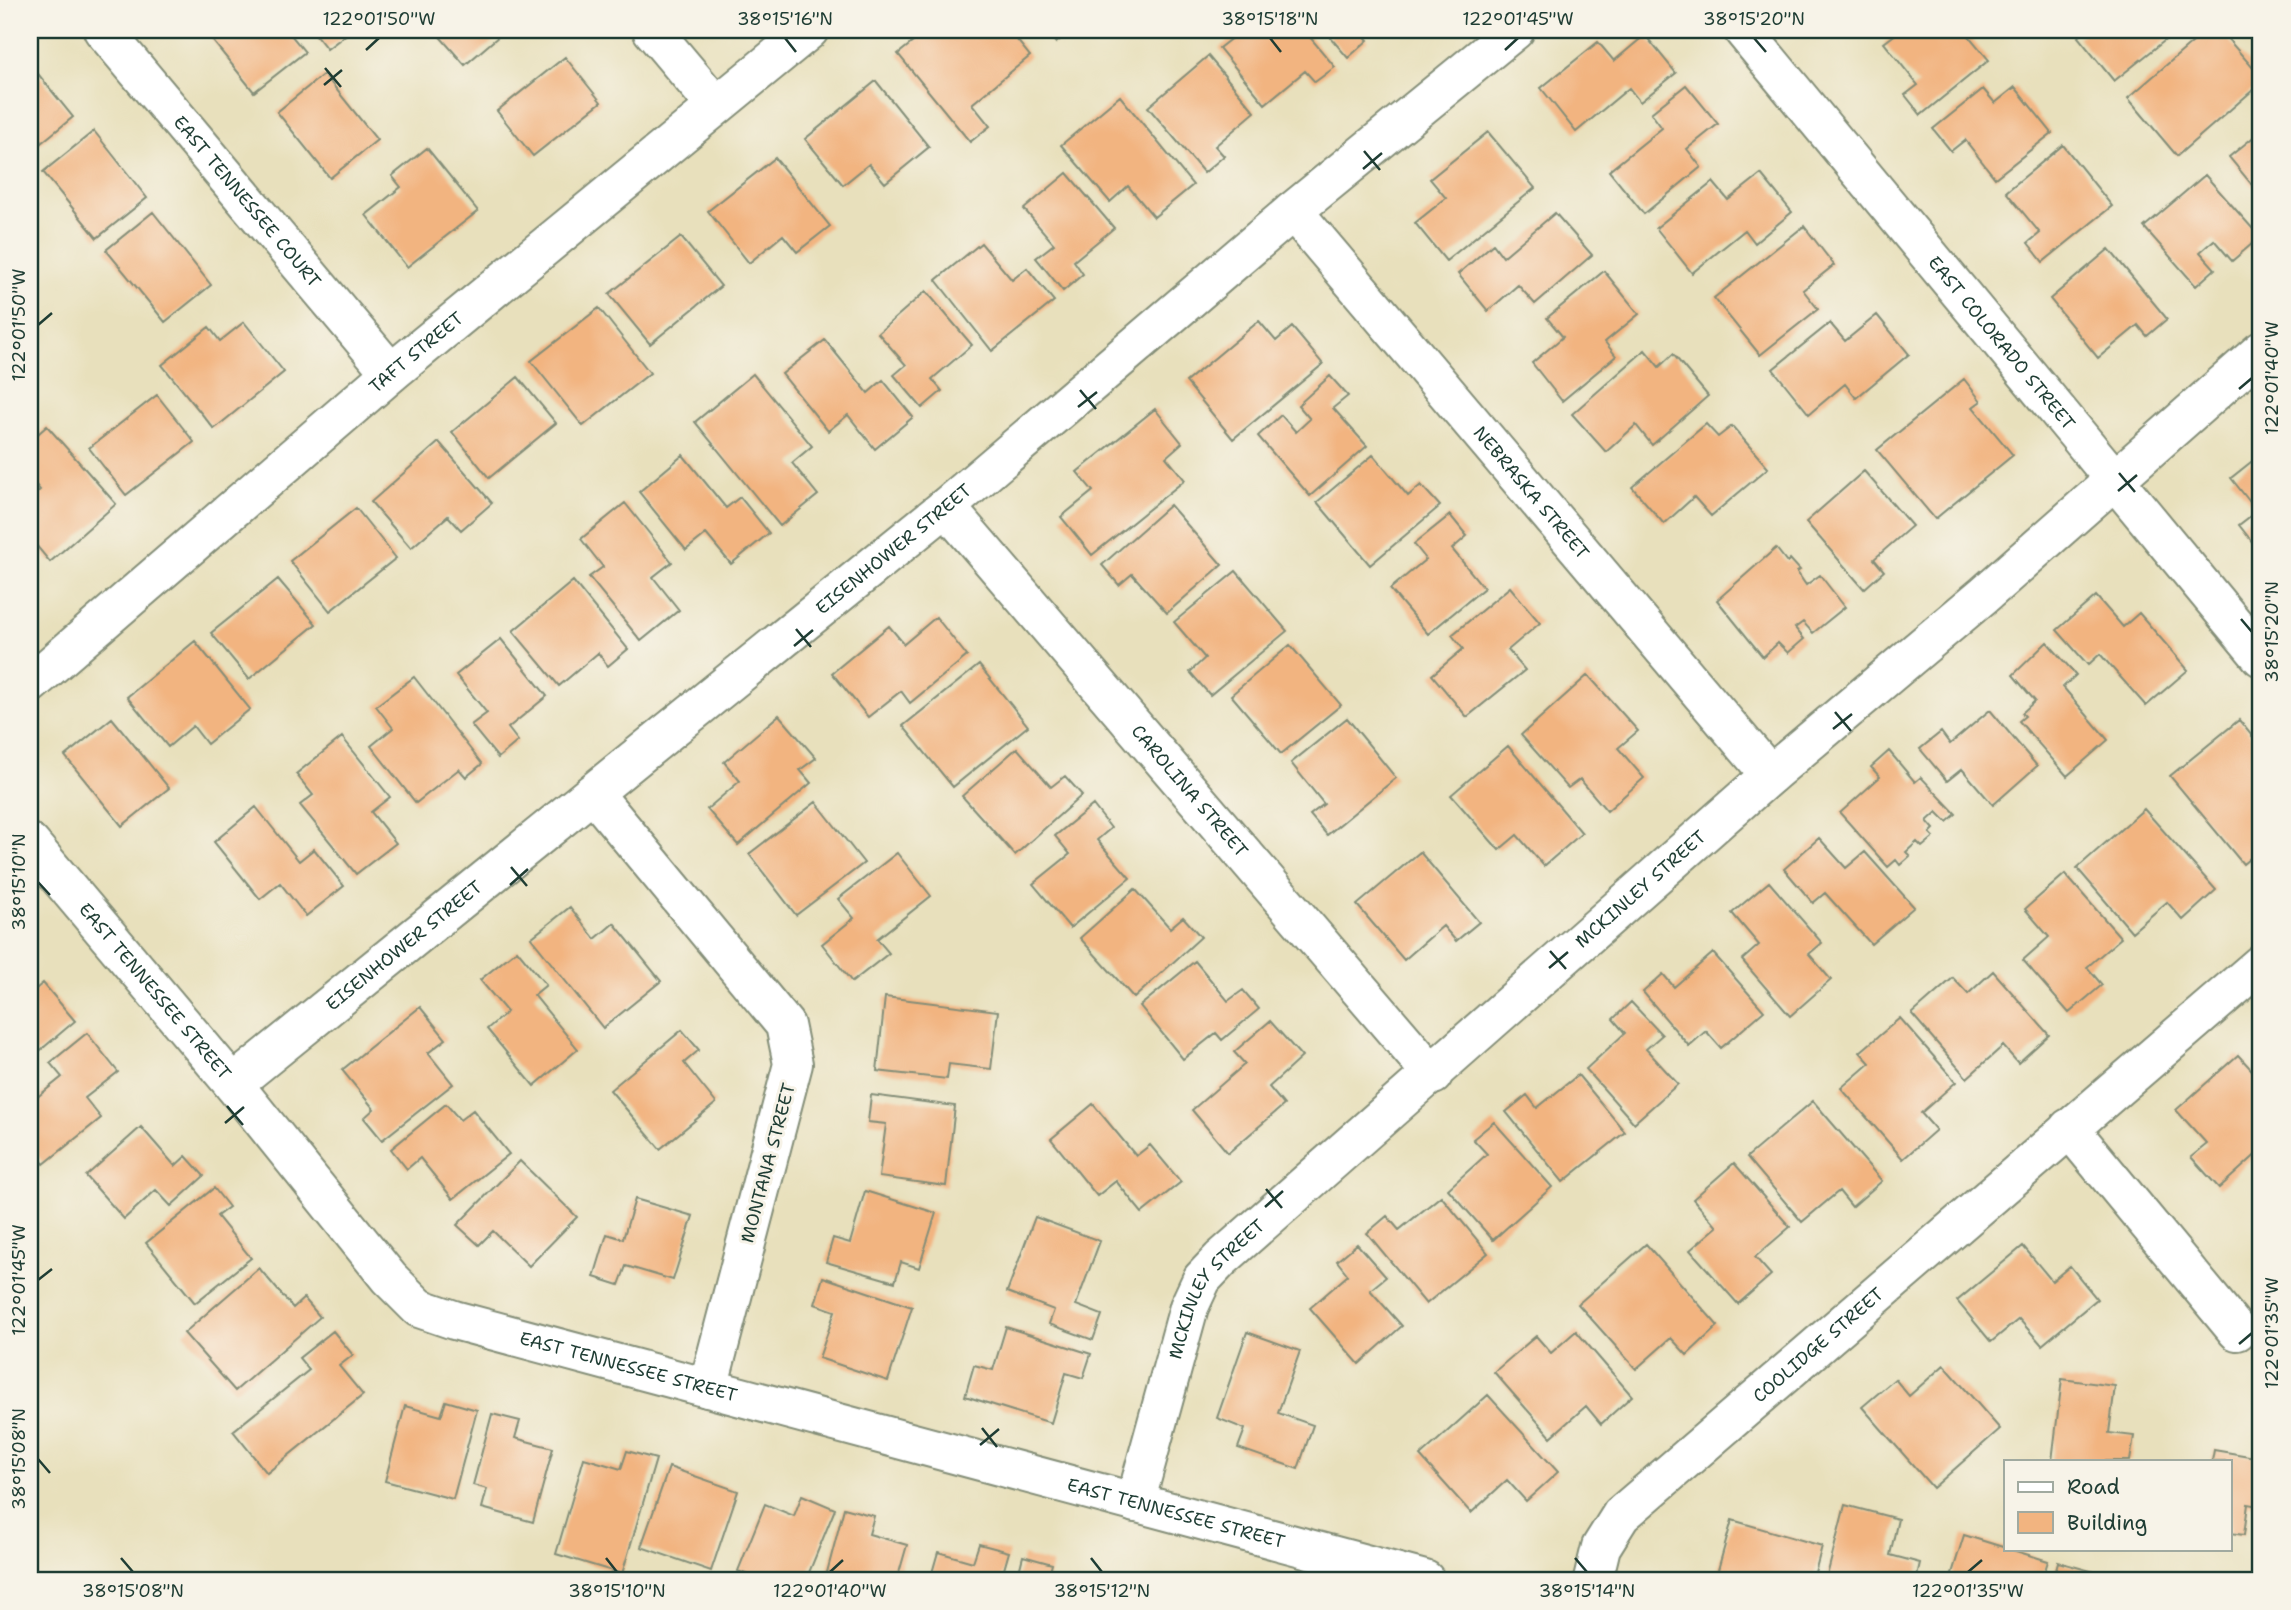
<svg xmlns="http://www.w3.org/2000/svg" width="2291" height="1610" viewBox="0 0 2291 1610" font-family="'Shantell Sans',sans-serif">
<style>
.building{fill:#f2b480}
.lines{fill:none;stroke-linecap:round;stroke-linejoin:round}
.minor-casing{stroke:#848e78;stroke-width:42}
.minor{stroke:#fff;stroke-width:38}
.rail{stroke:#1f3d34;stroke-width:5;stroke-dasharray:10 5;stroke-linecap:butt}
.ticks{fill:none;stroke:#1f3d34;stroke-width:2.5}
.labels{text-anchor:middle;stroke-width:6;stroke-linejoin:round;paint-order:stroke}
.street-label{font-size:18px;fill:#1f3d34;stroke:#f7f3e8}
.neatline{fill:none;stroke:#1f3d34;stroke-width:2.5}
.ticks-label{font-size:18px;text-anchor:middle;fill:#1f3d34}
</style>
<rect width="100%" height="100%" fill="#f7f3e8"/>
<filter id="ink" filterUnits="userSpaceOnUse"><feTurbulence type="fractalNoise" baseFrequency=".0143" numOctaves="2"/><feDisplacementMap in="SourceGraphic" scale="14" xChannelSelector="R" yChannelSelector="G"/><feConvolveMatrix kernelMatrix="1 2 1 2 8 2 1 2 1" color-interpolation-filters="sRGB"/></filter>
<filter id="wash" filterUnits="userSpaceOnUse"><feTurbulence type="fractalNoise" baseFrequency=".00686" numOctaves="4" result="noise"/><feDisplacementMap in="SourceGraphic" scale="28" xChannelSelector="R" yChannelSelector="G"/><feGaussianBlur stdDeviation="1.57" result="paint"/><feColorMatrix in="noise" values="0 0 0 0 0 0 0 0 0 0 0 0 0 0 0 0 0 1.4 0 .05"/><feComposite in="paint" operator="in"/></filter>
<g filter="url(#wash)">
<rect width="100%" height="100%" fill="#e8e0bc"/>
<g id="blocks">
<path class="building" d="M204 30H287L305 52 254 92Z
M312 30H352L327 49Z
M434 30H506L465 65Z
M928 30H1009L1030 56 972 104 990 126 970 142 898 54Z
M1044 30H1071L1056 43Z
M1242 30H1304L1335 67 1315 82 1305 71 1265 104 1219 48Z
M1324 30H1359L1368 40 1348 58Z
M1901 30H1964L1989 60 1921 115 1905 95 1918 85 1884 43Z
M2088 30H2169L2173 34 2114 81 2078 37Z
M2207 30H2220L2261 77V83L2177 156 2128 98Z
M1645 35 1676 73 1640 102 1629 88 1576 132 1541 88 1598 42 1614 61Z
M1208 56 1255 112 1215 146 1224 156 1204 173 1148 107Z
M565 57 601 102 533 156 497 111Z
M30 64 73 117 30 152Z
M324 74 377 140 330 178 277 112Z
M876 81 929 147 885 183 869 164 843 185 805 139Z
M1686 85 1718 124 1687 149 1701 167 1644 214 1609 171 1662 128 1651 113Z
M2015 87 2052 133 1995 178 1965 140 1951 151 1933 129 1983 89 1995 103Z
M1120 96 1193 185 1154 217 1128 186 1110 202 1061 145Z
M94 131 147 198 97 238 43 172Z
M2261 131V196L2229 157Z
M1488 132 1535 188 1446 261 1415 223 1446 198 1430 179Z
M2063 145 2112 206 2043 262 2028 243 2040 233 2006 192Z
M427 148 478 211 407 267 366 215 401 187 392 176Z
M775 158 830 226 797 252 783 235 749 263 708 211Z
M1067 173 1114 228 1074 261 1083 274 1063 291 1036 258 1054 244 1024 209Z
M1761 174 1792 212 1755 243 1745 230 1692 273 1656 228 1713 182 1728 200Z
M2205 175 2260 237 2232 261 2214 240 2200 252 2215 269 2196 286 2144 227Z
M153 212 211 285 165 322 106 250Z
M1555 213 1592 255 1535 304 1518 285 1488 311 1458 274 1493 244 1503 257Z
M1804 226 1834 265 1803 290 1818 309 1760 355 1714 298Z
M681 237 721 286 650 344 609 294Z
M981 243 1012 280 1027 268 1054 301 992 351 936 280Z
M2109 249 2167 319 2147 336 2138 325 2098 358 2050 299Z
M1604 271 1639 314 1605 342 1616 356 1562 401 1532 363 1563 337 1547 318Z
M926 291 972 345 932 379 942 391 922 408 894 375 906 365 878 333Z
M599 308 650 373 583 426 531 361Z
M1877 315 1909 354 1856 398 1845 384 1809 414 1773 369 1830 323 1845 341Z
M1259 321 1276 341 1292 327 1323 364 1233 439 1186 382Z
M244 322 284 372 214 429 162 365 209 327 220 341Z
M825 340 868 393 883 380 913 417 875 449 848 415 828 431 782 374Z
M1645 350 1659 367 1673 354 1708 396 1652 445 1636 425 1606 452 1572 414Z
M753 374 812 446 792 463 818 495 780 526 695 422Z
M1330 376 1348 396 1333 408 1367 446 1310 496 1258 436 1281 415 1296 432 1310 419 1298 405Z
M518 377 556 423 489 478 452 432Z
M1964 379 1981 401 1973 407 2013 455 1935 519 1877 450Z
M157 395 194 442 126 495 89 448Z
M1155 409 1182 443 1166 457 1185 480 1092 555 1061 517 1093 491 1077 472Z
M1706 424 1718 437 1732 426 1768 468 1711 516 1694 497 1664 524 1632 487Z
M47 426 116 504 50 562 30 538V499L40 490 30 478V441Z
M439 442 492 503 461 530 448 516 411 548 371 502Z
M2261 454V553L2239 525 2257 511 2231 478Z
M683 455 726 508 740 497 769 533 731 564 706 534 686 550 639 492Z
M1373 455 1408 496 1421 485 1440 506 1370 565 1317 502Z
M1864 471 1912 526 1874 559 1884 571 1864 589 1806 522Z
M625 503 672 562 653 577 679 610 641 641 589 577 603 567 581 539Z
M1170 505 1222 565 1167 613 1132 574 1119 585 1102 565Z
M356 508 396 558 330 611 290 561Z
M1450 515 1467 536 1452 549 1484 588 1428 634 1390 589 1426 559 1414 544Z
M1776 548 1787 562 1790 559 1800 570 1797 572 1806 585 1820 575 1845 607 1813 633 1803 622 1795 628 1804 639 1788 653 1778 643 1763 657 1717 600Z
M1236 571 1287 631 1210 695 1190 672 1205 658 1174 622Z
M278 579 316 624 249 679 211 633Z
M573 581 628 649 608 666 598 653 559 686 513 631Z
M1510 587 1540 623 1508 650 1525 670 1467 717 1432 675 1463 649 1452 635Z
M2096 596 2123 627 2139 613 2188 670 2146 706 2100 654 2088 665 2057 630Z
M936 617 967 656 910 703 901 691 868 717 832 673 889 626 904 644Z
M501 639 547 696 508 728 518 741 498 758 471 725 487 713 456 675Z
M195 641 250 709 207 744 193 726 168 747 127 697Z
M2047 642 2076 675 2063 687 2108 740 2067 776 2019 721 2025 716 2022 713 2035 701 2013 675Z
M1290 645 1341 705 1281 754 1231 695Z
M979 665 1028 726 953 787 903 726Z
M1588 675 1638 731 1618 748 1644 778 1607 811 1580 779 1568 788 1521 735Z
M414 677 482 764 466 777 459 769 416 803 371 746 393 728 376 706Z
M1990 710 2037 766 1993 805 1962 769 1947 781 1920 749 1941 732 1950 744Z
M779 715 816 758 800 770 811 783 738 845 707 809 740 781 724 762Z
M112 718 169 788 122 826 65 756Z
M1347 718 1396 778 1327 835 1310 815 1324 804 1291 763Z
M2239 720 2261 747V849L2243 864 2170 776Z
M342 737 390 797 371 812 396 843 356 874 300 805 313 795 296 774Z
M1508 746 1582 833 1544 866 1517 835 1499 850 1451 795Z
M1017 748 1051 787 1065 776 1082 795 1015 855 962 796Z
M1889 751 1915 782 1921 777 1956 814 1947 822 1937 812 1927 821 1934 829 1930 833 1934 837 1922 847 1917 842 1906 852 1910 856 1900 865 1896 860 1888 867 1840 813 1880 777 1871 767Z
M816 802 864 863 796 915 749 854Z
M1093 805 1111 828 1097 840 1130 878 1070 928 1033 884 1070 854 1055 836Z
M256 807 299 861 314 849 344 886 306 916 280 883 260 899 214 842Z
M2144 809 2216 890 2183 920 2167 902 2132 932 2077 868Z
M1819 838 1846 868 1865 852 1914 907 1871 944 1825 893 1813 903 1784 869Z
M1420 852 1479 922 1456 941 1443 926 1404 960 1357 905Z
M897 853 931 896 877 939 889 953 852 982 822 944 854 918 838 899Z
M2065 874 2121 938 2087 967 2102 985 2069 1013 2023 960 2049 937 2025 909Z
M1769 882 1822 943 1809 954 1831 980 1790 1016 1742 960 1759 945 1732 913Z
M1135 889 1170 928 1183 917 1201 937 1134 998 1080 938Z
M570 907 595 939 614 923 661 981 603 1028 531 938Z
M517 950 546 985 534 995 578 1049 534 1086 487 1029 507 1012 480 980Z
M1713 953 1764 1011 1721 1048 1706 1031 1689 1046 1643 992 1663 974 1674 987Z
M1195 961 1228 1001 1243 990 1259 1009 1222 1040 1216 1033 1183 1059 1140 1006Z
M1993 971 2049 1035 2018 1063 2003 1046 1967 1078 1912 1014 1953 978 1968 994Z
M43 983 75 1021 30 1059V994Z
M885 997 998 1011 991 1069 949 1064 947 1079 877 1071Z
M1631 1002 1662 1035 1646 1049 1678 1084 1634 1123 1586 1069 1625 1033 1613 1019Z
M420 1007 446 1039 428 1053 453 1084 382 1140 364 1118 374 1109 342 1070Z
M1900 1018 1956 1082 1921 1113 1936 1130 1903 1159 1841 1088 1870 1063 1860 1052Z
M1270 1021 1302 1057 1269 1087 1284 1105 1228 1153 1192 1110 1245 1064 1234 1052Z
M682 1030 699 1050 684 1063 716 1103 660 1149 610 1090Z
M87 1033 118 1072 85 1098 101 1118 44 1164 30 1146V1103L62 1077 50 1063Z
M2238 1055 2261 1080V1150L2219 1188 2191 1157 2207 1144 2176 1110Z
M1578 1075 1625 1132 1563 1182 1506 1112 1527 1095 1537 1108Z
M871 1095 955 1106 946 1186 879 1177 886 1124 868 1122Z
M1813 1101 1882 1181 1852 1207 1839 1191 1802 1222 1747 1157Z
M446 1104 460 1120 473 1110 509 1154 453 1199 420 1158 407 1169 391 1149Z
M1093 1104 1136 1156 1150 1145 1181 1182 1142 1213 1116 1181 1097 1196 1051 1139Z
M1494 1122 1552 1187 1493 1240 1448 1189 1487 1154 1473 1139Z
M141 1127 175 1166 186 1156 204 1176 171 1206 156 1190 124 1219 86 1176Z
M520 1161 577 1217 529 1266 493 1231 479 1245 457 1225Z
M1734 1163 1790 1227 1755 1257 1771 1275 1738 1304 1690 1250 1717 1227 1693 1199Z
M214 1188 229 1207 217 1216 251 1258 195 1303 146 1243Z
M865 1191 936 1213 919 1268 901 1262 895 1282 826 1262 833 1238 850 1243Z
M1441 1196 1488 1253 1426 1304 1367 1233 1387 1216 1399 1230Z
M635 1199 693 1216 673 1280 626 1266 619 1285 594 1277 607 1234 623 1239Z
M1035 1217 1100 1241 1076 1305 1102 1315 1093 1340 1049 1324 1054 1310 1007 1292Z
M1357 1244 1386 1277 1370 1290 1402 1326 1359 1364 1310 1308 1348 1275 1337 1261Z
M1646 1244 1718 1326 1687 1355 1671 1338 1636 1369 1578 1304Z
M2023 1246 2052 1281 2070 1266 2097 1299 2042 1345 2019 1319 1991 1342 1957 1301Z
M259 1268 293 1308 304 1298 320 1317 235 1391 184 1333Z
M823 1277 912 1307 888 1381 819 1358 835 1311 815 1304Z
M1006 1327 1091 1354 1083 1378 1066 1373 1051 1423 965 1396 974 1365 993 1370Z
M333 1331 353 1355 339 1366 363 1395 267 1473 233 1431 309 1370 299 1358Z
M1576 1331 1632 1396 1601 1424 1586 1406 1551 1437 1494 1372 1536 1336 1551 1353Z
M1247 1332 1300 1351 1278 1413 1313 1425 1298 1469 1238 1448 1245 1429 1217 1418Z
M1944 1365 2000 1429 1933 1488 1862 1407 1895 1379 1909 1396Z
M2062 1379 2115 1386 2109 1433 2134 1436 2130 1461H2052Z
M1488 1395 1558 1472 1526 1501 1507 1480 1471 1513 1420 1456Z
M446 1401 477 1410 453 1499 385 1481 405 1406 441 1416Z
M492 1414 520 1421 515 1438 553 1448 533 1522 482 1508 487 1489 473 1485Z
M2214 1450 2261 1458 2259 1506 2248 1504 2244 1535 2230 1533V1461H2212Z
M627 1451 656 1459 622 1574 556 1554 584 1458 621 1469Z
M669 1467 738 1491 711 1571 641 1547Z
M802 1495 835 1509 806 1580H760L738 1571 765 1504 794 1516Z
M1845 1505 1898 1519 1890 1555 1920 1563 1916 1580H1826Z
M844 1508 874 1516 869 1534 907 1545 897 1580H825Z
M1732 1520 1822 1546 1813 1580H1728L1716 1577Z
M1964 1535 2048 1561 2042 1580H1950Z
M979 1544 1009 1552 1001 1580H930L938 1552 973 1562Z
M1023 1556 1052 1564 1048 1580H1017Z
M2058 1562 2109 1576 2108 1580H2053Z"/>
</g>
</g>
<g filter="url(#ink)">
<use href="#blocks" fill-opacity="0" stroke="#848e78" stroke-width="2"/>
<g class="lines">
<defs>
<g id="minor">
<path id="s1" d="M103 30 391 373"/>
<path d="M652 30 716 106"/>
<path id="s2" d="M1743 30 2261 657"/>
<path id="s3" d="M1293 211 1770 775"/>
<path id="s4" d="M946 507 1433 1075"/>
<path id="s5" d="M30 684 391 373 809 30"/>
<path d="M593 793 785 1025 793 1064 708 1388"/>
<path id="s6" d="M30 843 233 1084 389 1278 419 1308 454 1320 1425 1580"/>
<path id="s7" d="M233 1084 946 507 1293 211 1515 30"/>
<path d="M2069 1128 2237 1331"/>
<path id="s8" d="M1135 1503 1189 1307 1202 1279 1221 1259 1770 775 1985 594 2261 351"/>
<path id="s9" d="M1593 1580 1601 1547 1621 1515 2261 964"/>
</g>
</defs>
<use href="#minor" class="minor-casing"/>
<use href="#minor" class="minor"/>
<path class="rail" d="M30 1580H32"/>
</g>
</g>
<path class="ticks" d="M785 38 796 52M1270 38 1281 52M1754 38 1766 52M366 50 379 38M1505 50 1518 38M325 68 341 87M324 85 342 70M1364 151 1380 170M1363 169 1382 153M38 325 52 313M2239 389 2252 378M1080 390 1096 409M1078 407 1097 392M2119 473 2135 492M2118 491 2137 475M2241 619 2252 632M796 629 811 647M794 646 813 630M1835 712 1851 731M1833 729 1852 714M511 867 527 886M38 882 50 895M510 885 528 869M1550 951 1566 969M1549 968 1568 952M227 1106 243 1125M225 1123 244 1107M1266 1189 1282 1208M1265 1207 1283 1191M38 1280 52 1269M2239 1344 2252 1333M982 1428 997 1447M980 1445 999 1429M38 1459 50 1473M121 1558 133 1572M606 1558 617 1572M1091 1558 1102 1572M1575 1558 1587 1572M830 1572 843 1560M1968 1572 1982 1560"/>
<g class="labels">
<g class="street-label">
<text dy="6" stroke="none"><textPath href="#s1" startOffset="224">EAST TENNESSEE COURT</textPath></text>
<text dy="6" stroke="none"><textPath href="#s2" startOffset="406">EAST COLORADO STREET</textPath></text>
<text dy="6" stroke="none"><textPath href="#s5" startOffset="509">TAFT STREET</textPath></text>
<text dy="6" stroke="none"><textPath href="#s3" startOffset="369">NEBRASKA STREET</textPath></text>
<text dy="6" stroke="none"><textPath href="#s7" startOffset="850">EISENHOWER STREET</textPath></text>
<text dy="6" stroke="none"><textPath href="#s4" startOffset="374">CAROLINA STREET</textPath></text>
<text dy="6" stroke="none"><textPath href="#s8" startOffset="821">MCKINLEY STREET</textPath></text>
<text dy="6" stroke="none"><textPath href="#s7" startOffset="220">EISENHOWER STREET</textPath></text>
<text dy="6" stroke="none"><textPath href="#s6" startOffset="194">EAST TENNESSEE STREET</textPath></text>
<text transform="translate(768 1163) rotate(-75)" y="6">MONTANA STREET</text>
<text dy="6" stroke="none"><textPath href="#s8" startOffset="233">MCKINLEY STREET</textPath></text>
<text dy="6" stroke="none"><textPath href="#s9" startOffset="332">COOLIDGE STREET</textPath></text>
<text dy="6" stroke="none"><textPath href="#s6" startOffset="824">EAST TENNESSEE STREET</textPath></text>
<text dy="6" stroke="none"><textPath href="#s6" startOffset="1391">EAST TENNESSEE STREET</textPath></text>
</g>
</g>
<rect width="2291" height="1610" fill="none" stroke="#f7f3e8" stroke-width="77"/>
<rect x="2004" y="1460" width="228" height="91" fill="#f7f3e8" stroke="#a1aaa0" stroke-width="2"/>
<rect x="2018" y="1482" width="35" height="10" fill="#ffffff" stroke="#a1aaa0" stroke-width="2"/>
<text x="2067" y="1494" font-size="21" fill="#1f3d34">Road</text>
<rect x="2018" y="1512" width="35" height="21" fill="#f2b480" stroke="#a1aaa0" stroke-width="2"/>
<text x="2067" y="1530" font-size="21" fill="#1f3d34">Building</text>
<rect x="38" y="38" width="2214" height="1534" class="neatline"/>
<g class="ticks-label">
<text x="379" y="25">122°01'50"W</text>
<text x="785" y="25">38°15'16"N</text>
<text x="1270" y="25">38°15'18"N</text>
<text x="1518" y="25">122°01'45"W</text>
<text x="1754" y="25">38°15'20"N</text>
<text transform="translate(19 325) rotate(-90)" y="6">122°01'50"W</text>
<text transform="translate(2272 378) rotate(-90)" y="6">122°01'40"W</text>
<text transform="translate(2272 632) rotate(-90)" y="6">38°15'20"N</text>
<text transform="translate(19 882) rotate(-90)" y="6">38°15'10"N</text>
<text transform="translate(19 1280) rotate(-90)" y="6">122°01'45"W</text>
<text transform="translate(2272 1333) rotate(-90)" y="6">122°01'35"W</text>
<text transform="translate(19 1459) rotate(-90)" y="6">38°15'08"N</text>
<text x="133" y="1597">38°15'08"N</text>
<text x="617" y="1597">38°15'10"N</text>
<text x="830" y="1597">122°01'40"W</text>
<text x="1102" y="1597">38°15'12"N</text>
<text x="1587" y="1597">38°15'14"N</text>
<text x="1968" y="1597">122°01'35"W</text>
</g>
</svg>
